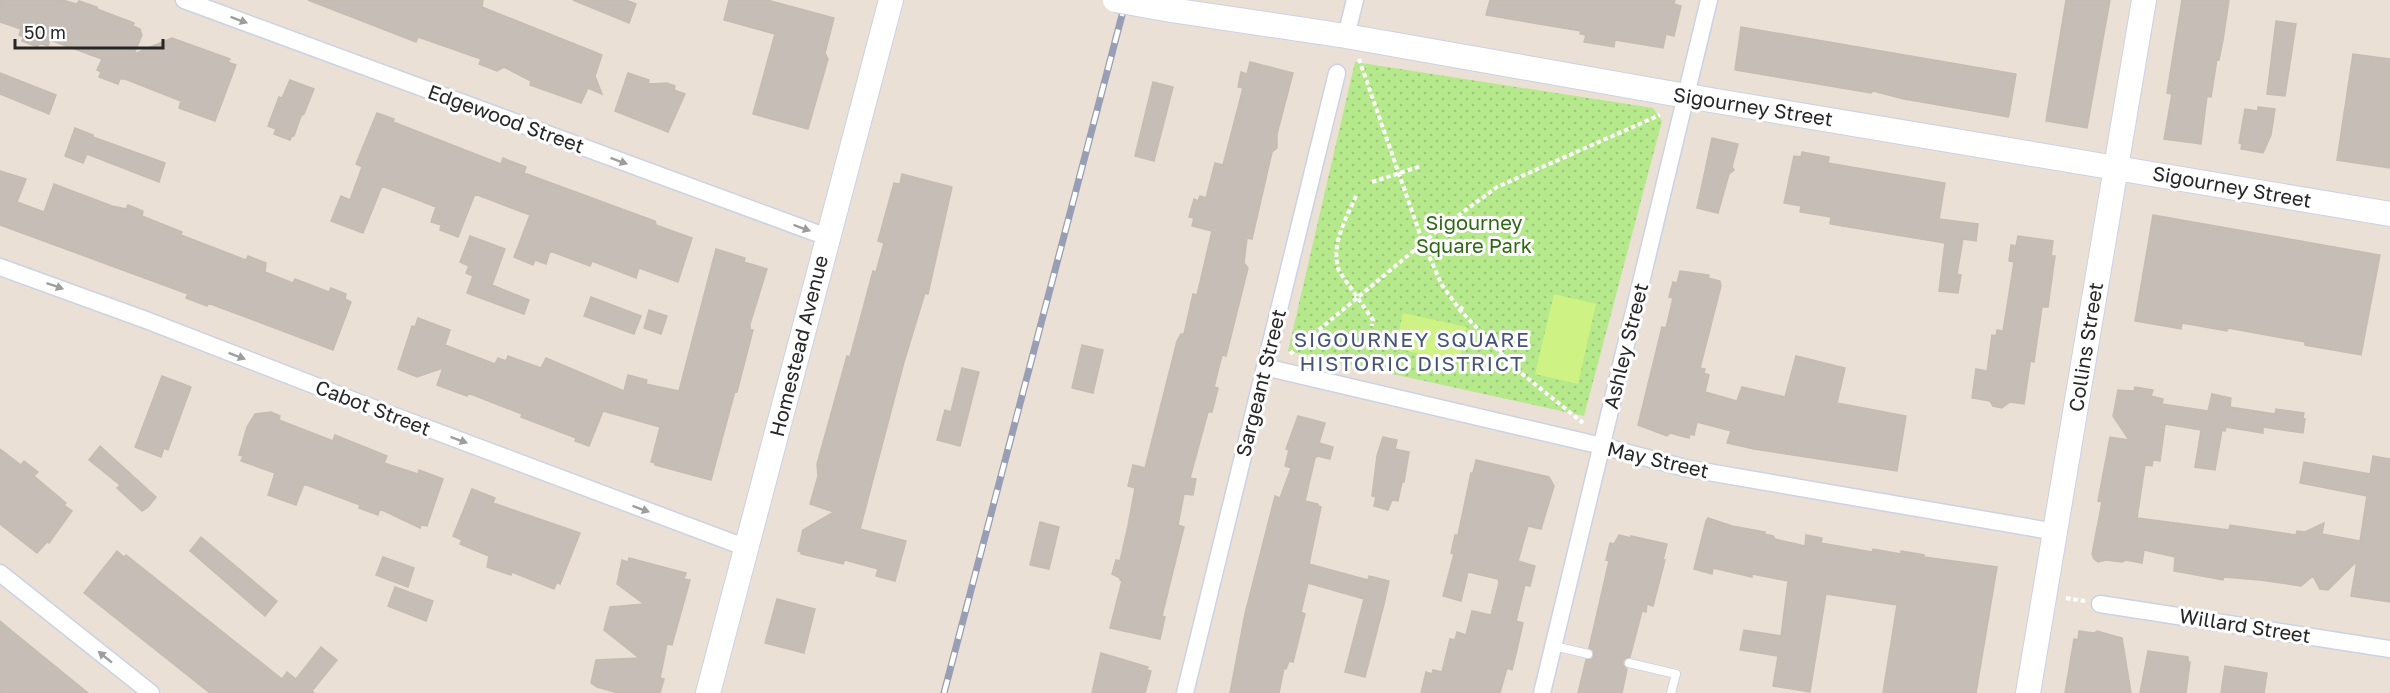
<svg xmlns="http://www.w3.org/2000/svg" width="2390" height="693" viewBox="0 0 2390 693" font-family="'Golos Text',sans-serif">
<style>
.park{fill:url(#park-dots)}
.pitch{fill:#cff285}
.building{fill:#c6bdb6;stroke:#c6bcb0;stroke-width:1.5}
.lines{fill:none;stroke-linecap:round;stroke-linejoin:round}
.lane-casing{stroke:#cbd2e2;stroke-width:10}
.street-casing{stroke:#cbd2e2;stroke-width:19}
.secondary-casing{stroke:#cbd2e2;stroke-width:26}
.path{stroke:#fff;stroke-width:4;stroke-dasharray:4.5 3;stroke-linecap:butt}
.lane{stroke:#fff;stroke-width:8}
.street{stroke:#fff;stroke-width:16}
.secondary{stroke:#fff;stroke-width:24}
.rail-casing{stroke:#989fb4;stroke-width:7}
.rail{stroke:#fff;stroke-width:4.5;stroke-dasharray:14;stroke-linecap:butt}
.secondary-bridge-casing{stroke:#cbd2e2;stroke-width:26;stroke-linecap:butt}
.secondary-bridge{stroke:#fff;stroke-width:24}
.oneway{fill:#9d9d9d}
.labels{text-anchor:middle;stroke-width:6;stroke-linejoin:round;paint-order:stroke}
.street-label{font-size:20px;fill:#262626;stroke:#fff}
.park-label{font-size:20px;fill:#2c6911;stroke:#fff}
.neighbourhood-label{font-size:21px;letter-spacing:1.5px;fill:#43537b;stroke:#fff}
</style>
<defs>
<pattern id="park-dots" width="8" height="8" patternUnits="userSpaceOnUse" patternTransform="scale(1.5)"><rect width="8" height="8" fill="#b5e98b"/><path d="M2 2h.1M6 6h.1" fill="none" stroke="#9cc878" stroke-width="1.8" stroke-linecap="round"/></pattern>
</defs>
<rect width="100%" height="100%" fill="#ebe0d5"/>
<path class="park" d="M1355 62 1653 108 1662 121 1584 416 1288 351Z"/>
<path class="pitch" d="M1554 294 1596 304 1578 384 1535 374Z
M1403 313 1467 327 1459 363 1395 348Z"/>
<path class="building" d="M0 0H62L77 4 79 1 97 7V9L134 23 133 26 140 29 142 35 134 54 172 38 230 59 228 62 236 65 215 121 179 108 181 101 125 79H120L118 84 99 77 101 72 97 70 102 59 50 40 48 46 39 43 38 47 22 41 24 37 19 35 21 29 0 22Z
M308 0H483L482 7 602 55 595 76 602 94 588 88 581 103 530 85 531 81 504 67 497 71 479 64 481 59 418 37 416 42Z
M573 0H626L636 4 629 23Z
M729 0H767L834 18 825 53 828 59 808 129 753 114 775 34 724 20Z
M1490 0H1675L1674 4 1681 6 1674 36 1666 34 1663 48 1615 40 1614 47 1584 42 1586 35 1580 34 1581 31 1486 15Z
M2066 0H2110L2087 128 2046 121Z
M2182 0H2229L2223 40 2219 60 2217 59 2211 97 2207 96 2201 144 2164 139 2172 94 2167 93Z
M2276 21 2296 24 2285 96 2267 94Z
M1741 27 2016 74 2009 115 2008 117 1904 99 1873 91 1871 93 1735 70Z
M2353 54 2390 59V168L2337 160Z
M1250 62 1293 73 1277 134V148L1272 152 1252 239 1247 238 1244 263 1248 268 1226 356 1222 355 1214 387 1218 388 1212 412H1208L1190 478 1196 479 1193 495 1184 494 1178 525 1184 527 1162 616 1165 617 1160 639 1155 638 1110 628 1122 581 1120 580V578L1112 574 1116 560 1120 561 1128 526 1135 488 1128 486 1133 465 1145 468 1177 341 1181 334H1184L1193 294 1197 295 1212 231 1192 226 1194 218 1189 217 1194 199 1198 201 1200 196 1206 198 1215 163 1223 165 1243 88 1238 87 1241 72 1247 74Z
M0 73 56 95 49 114 0 94Z
M628 73 649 80 648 84 667 83 675 86 674 90 685 94 668 132 615 111Z
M290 80 314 89 304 114 301 116 294 136H292L290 140 274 134 276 129 268 126 279 97 282 98Z
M1153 82 1173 87 1154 161 1135 156Z
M2258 107 2275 109 2271 135 2263 153 2241 149 2242 144 2239 143 2245 109 2258 111Z
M377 113 394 119 393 122 496 162 501 164 503 158 526 167 524 173 655 221 656 225 692 238 678 282 639 268 636 278 592 261 590 266 550 251 546 264 535 260 533 265 514 257 530 215 475 194 458 237 440 230 441 225 431 222 436 207 382 186 363 233 331 221 341 196 350 200 362 167 356 164Z
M75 128 93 135V137L165 163 159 182 87 154 83 163 65 156Z
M1712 138 1738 144 1732 167 1734 170 1729 174 1718 213 1697 208Z
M1802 152 1829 157 1828 163 1945 183 1939 219 1978 224 1976 241 1963 239 1957 274 1961 275 1958 293 1939 291 1945 243 1830 224 1831 217 1800 212 1801 206 1784 203 1794 156 1801 157Z
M0 171 26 179 17 202 44 212 54 184 112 206 126 209 128 205 143 211 142 216 182 232 181 235 246 260 248 256 266 263 265 272 293 283 295 279 329 292 331 288 346 294 345 299 351 302 333 350 208 303 207 306 186 298 188 294 0 225Z
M902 174 952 187 928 294 925 293 904 362 860 529 906 541 895 581 876 576 878 569 845 560 843 564 801 554V552L798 551 803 530 834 512 810 504 818 476 817 464 847 356 850 357 873 271 876 272 884 243 878 241 894 183 900 184Z
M2153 215 2380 255 2361 355 2305 345V342L2228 328 2227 331 2182 323 2181 329 2135 321Z
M470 236 505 249 492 285 529 300 524 314 467 293 473 276 466 273 469 266 460 262Z
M2018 236 2053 241 2051 256H2055L2048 307H2042L2034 362 2030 361V363L2024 404 2010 402 2002 408 1993 406 1990 401 1972 398 1976 369 1987 371 1992 335 1996 336 1997 330 2003 331 2014 262 2009 261 2011 245 2016 246Z
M716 249 745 258 744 262 767 269 750 324V330H753L737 392 735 391 711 480 655 465V463L651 462 660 427 603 411 589 446 575 441 576 438 521 417 522 414 468 393 467 396 437 385 443 368 417 377 398 369 412 326 415 327 418 318 450 330 445 345 495 364 498 358 506 361 508 356 541 368 546 358 624 391 628 375 647 380 646 384 679 391Z
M1680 271 1709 275 1708 278 1720 281 1721 286 1700 368 1705 369 1704 373 1709 375 1705 392 1737 401 1742 387 1785 397 1796 356 1845 368 1837 403 1906 416 1897 471 1754 449 1727 443 1731 431 1697 422 1694 435 1690 434 1689 438 1670 433 1667 436 1638 425 1662 327 1666 328 1673 298 1669 297 1673 282 1677 283Z
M591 297 641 316 634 334 584 316Z
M649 310 667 316 661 334 644 328Z
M1082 345 1103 350 1093 393 1072 388Z
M962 368 979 372 960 446 937 440 945 410 951 412Z
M162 376 191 387 168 450 164 448 161 457 135 447Z
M2135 387 2153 390 2151 396 2163 399 2162 404 2208 411 2212 394 2231 398 2230 407 2275 414 2276 409 2304 413 2303 418 2305 419 2303 433 2263 427V433L2226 427 2225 431 2222 430 2215 470 2195 467 2201 430 2165 424 2160 461 2153 460 2152 466 2145 465 2137 518 2229 530 2230 525 2296 535 2297 531 2305 532 2324 523 2322 534 2360 541 2367 496 2300 483 2304 462 2370 474 2373 456 2390 459V602L2351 596 2357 561 2328 590 2320 589 2313 576 2301 586 2260 580 2224 577 2223 580 2174 571 2175 557 2144 550 2142 563 2126 560 2122 562 2106 560 2098 562 2094 559 2092 554 2102 502 2098 501 2110 437 2129 440 2113 416 2118 390 2134 391Z
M271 412 280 416 279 420 333 441 335 435 387 456 384 463 418 474 419 470 443 479 427 526 421 525 420 528 380 509 378 515 359 508 360 505 304 484 296 505 268 495 275 473 241 461 243 456 239 455 247 427 255 414Z
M1298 416 1325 423 1319 443 1333 447 1330 459 1318 456 1315 458 1305 501 1318 504V506L1321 507 1309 564 1368 580 1369 576 1389 581 1384 604 1365 677 1345 672 1364 599 1308 583 1301 612 1305 614 1293 662 1289 661 1286 669 1284 668 1279 693H1230L1245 614 1275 496 1280 498 1291 468 1285 466 1289 450 1286 449Z
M1383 437 1397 440 1395 449 1409 452 1404 482H1402L1398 501 1392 500 1388 510 1374 506 1376 497 1372 496 1377 456Z
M100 446 156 497 148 507 142 511 117 488 120 485 89 460Z
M0 449 21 465 24 461 38 472 34 476 66 503 64 505 72 511 49 543 47 542 37 553 0 524Z
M1476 460 1549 477 1554 486 1541 529 1528 526 1518 561 1535 566 1530 586 1525 585 1516 621 1523 623 1516 654 1512 670 1507 668 1500 693H1421L1426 672 1432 674 1433 670 1442 672 1450 639 1455 640 1457 632 1466 635 1472 611 1491 615 1499 583 1498 579 1468 572 1461 601 1443 596 1454 554 1451 553 1455 535H1458L1471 473H1473Z
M472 489 495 498 493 503 580 533 560 584 557 582 554 589 512 572 511 575 487 567 489 556 460 544 462 540 453 536Z
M1708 518 1732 526 1765 532 1764 534 1773 536 1775 539 1805 546 1806 535 1822 538 1821 543 1872 552 1873 549 1901 554V551L1924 555V557L1997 567 1976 693H1883L1897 605 1826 594 1810 692 1773 686 1778 656 1740 650 1744 630 1781 636 1788 581 1752 574V577L1713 568 1712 574 1694 569 1706 521Z
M1040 522 1059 527 1049 569 1030 565Z
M1619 535 1631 538V536L1667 544 1663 560H1665L1653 606 1647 604 1646 612 1642 611 1630 657 1623 661V665L1627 669 1622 693H1578L1586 660 1592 659 1594 655 1593 650 1589 648 1609 561 1606 560 1610 543 1614 544Z
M201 537 277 601 265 616 190 551Z
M117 551 124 557 126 555 282 679 287 672 296 679 321 647 337 660 312 691 314 693H210L84 593Z
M383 557 414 568 408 587 376 575Z
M629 558 686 573 684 579 690 580 672 645 667 644 660 678 664 679 660 693H618L597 687 591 683 596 660 639 658 604 630 610 607 644 604 617 584 622 560 628 562Z
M395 587 433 601 426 621 388 606Z
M777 599 815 609 804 653 765 643Z
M0 621 23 640 88 693H0Z
M2079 631 2094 633 2097 631 2122 638 2131 693H2065L2074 639 2078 640Z
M2148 651 2188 657V662H2190L2186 693H2140Z
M1101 653 1148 667 1147 670 1151 671 1145 693H1092Z
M2225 666 2267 673 2264 693H2221Z"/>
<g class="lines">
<defs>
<path id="lane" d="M1554 646 1588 654
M1629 663 1676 674 1671 693"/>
<path id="street" d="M184 0 827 237
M1346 36 1355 0
M0 267 146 320 355 401 747 548
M1265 367 1602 446 1685 468 2056 532
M0 573 151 693
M2100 604 2390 649
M1185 693 1337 73
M1542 693 1709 0"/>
<path id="secondary" d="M1171 10 1346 36 1669 93 2390 214
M708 693 891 0
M2028 693 2144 0"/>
</defs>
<use href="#lane" class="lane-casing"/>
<use href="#street" class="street-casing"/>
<use href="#secondary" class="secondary-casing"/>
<path class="path" d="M1359 59 1423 243 1442 285 1460 310 1515 368 1583 423
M1372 182 1421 166
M1356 196C1346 219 1330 245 1339 271L1373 320 1372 326
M1460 310 1464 305
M1499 352 1513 334 1527 332
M1290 354 1436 232 1497 187 1660 115
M2066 598 2085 601"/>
<use href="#lane" class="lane"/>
<use href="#street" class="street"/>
<use href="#secondary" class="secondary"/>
<defs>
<path id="rail" d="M944 693 1126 0"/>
</defs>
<use href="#rail" class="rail-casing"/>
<use href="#rail" class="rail"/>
<defs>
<path id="secondary-bridge" d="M1115 0 1171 10"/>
</defs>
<use href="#secondary-bridge" class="secondary-bridge-casing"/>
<use href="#secondary-bridge" class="secondary-bridge"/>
</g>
<defs><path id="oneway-solid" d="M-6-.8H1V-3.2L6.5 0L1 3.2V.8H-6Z" transform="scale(1.5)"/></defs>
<g class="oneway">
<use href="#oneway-solid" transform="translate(239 20) rotate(20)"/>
<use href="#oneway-solid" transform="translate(619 161) rotate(20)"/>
<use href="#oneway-solid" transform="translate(802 228) rotate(20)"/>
<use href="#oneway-solid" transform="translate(55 286) rotate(19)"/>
<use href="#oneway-solid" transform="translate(237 356) rotate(21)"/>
<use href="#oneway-solid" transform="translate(459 440) rotate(20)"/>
<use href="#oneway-solid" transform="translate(641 509) rotate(20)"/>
<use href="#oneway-solid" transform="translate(105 657) rotate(-141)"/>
</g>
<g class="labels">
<g class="street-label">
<text transform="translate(1753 107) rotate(9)" y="7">Sigourney Street</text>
<text transform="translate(506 119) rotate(20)" y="7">Edgewood Street</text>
<text transform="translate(2232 187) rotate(10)" y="7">Sigourney Street</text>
<text transform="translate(799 346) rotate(-76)" y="7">Homestead Avenue</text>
<text transform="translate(1626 346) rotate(-76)" y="7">Ashley Street</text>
<text transform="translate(2086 347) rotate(-81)" y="7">Collins Street</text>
<text transform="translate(1261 383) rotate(-76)" y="7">Sargeant Street</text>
<text transform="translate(373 408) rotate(21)" y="7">Cabot Street</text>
<text transform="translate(1658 460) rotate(13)" y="7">May Street</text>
<text transform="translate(2245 626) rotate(9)" y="7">Willard Street</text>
</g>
<g class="park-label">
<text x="1474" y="230">Sigourney<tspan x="1474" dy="23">Square Park</tspan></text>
</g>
<g class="neighbourhood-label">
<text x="1412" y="347">SIGOURNEY SQUARE<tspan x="1412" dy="24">HISTORIC DISTRICT</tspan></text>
</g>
</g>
<path d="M15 39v9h148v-9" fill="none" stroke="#262626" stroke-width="3"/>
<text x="24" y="39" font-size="18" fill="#262626" stroke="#ffffff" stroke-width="4.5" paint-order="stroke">50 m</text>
</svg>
